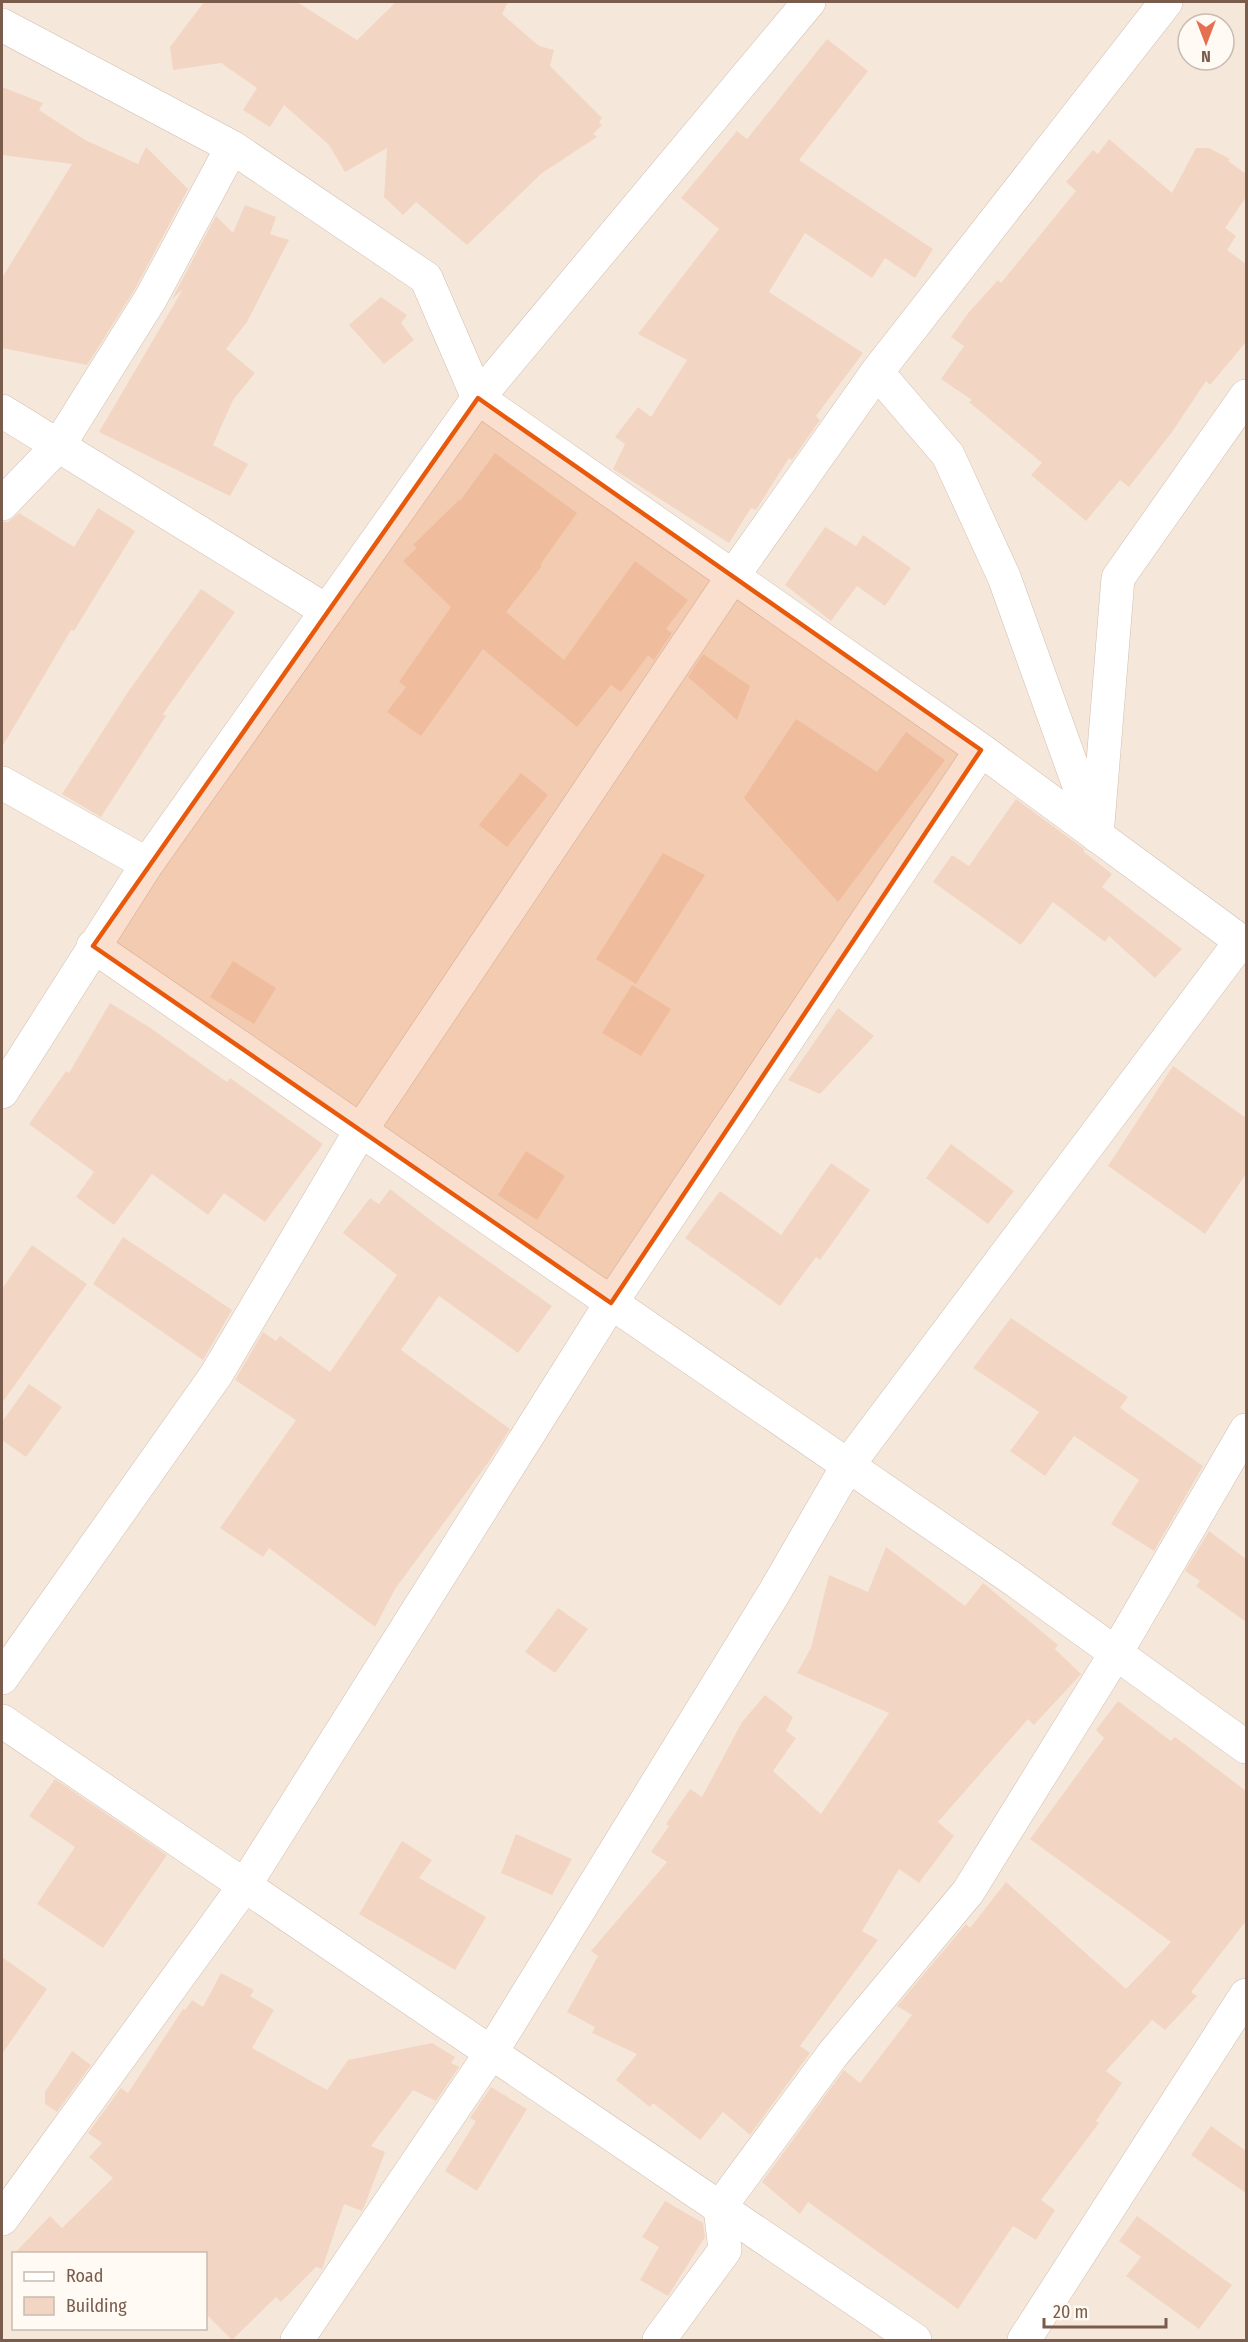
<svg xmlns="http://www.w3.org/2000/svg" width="1248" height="2342" viewBox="0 0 1248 2342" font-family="'Fira Sans Condensed',sans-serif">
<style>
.residential{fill:#f5e8da;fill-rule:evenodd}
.building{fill:#f3d5c3}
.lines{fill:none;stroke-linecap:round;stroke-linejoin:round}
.minor-casing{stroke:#d1beb0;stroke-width:34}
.minor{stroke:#fff;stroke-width:33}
.marked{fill:#e8590c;fill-opacity:0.2;stroke:#e8590c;stroke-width:4.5;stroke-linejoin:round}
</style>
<rect width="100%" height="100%" fill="#fdf6ec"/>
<path class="residential" d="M2 2H1246V2340H2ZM1188 24H1224V60H1188ZM14 2254H206V2328H14Z"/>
<path class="building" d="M204 2H297L357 40 396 2H508L502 14 539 46 554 50 550 66 602 118 599 122 602 125 593 134 597 137 542 173 467 245 416 202 403 215 384 197 387 148 345 172 329 145 284 105 270 127 243 110 257 88 221 63 173 70 170 47Z
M827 39 868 71 799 160 933 249 915 278 885 258 872 278 805 233 769 292 863 353 816 416 820 420 792 460 789 458 756 510 751 508 729 543 613 469 625 444 615 437 638 407 651 417 687 360 638 334 719 229 681 198 737 131 747 139Z
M2 87 43 103 39 110 85 140 138 164 146 147 188 189 135 289 87 365 2 348V278L72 164 2 155Z
M1109 139 1172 193 1196 148H1209L1230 159 1228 161 1246 174V197L1225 228 1236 236 1227 250 1246 264V342L1210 385 1206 381 1172 432 1129 487 1120 480 1086 521 1031 475 1042 463 969 402 972 400 941 379 964 346 951 337 969 312 998 280 1001 283 1076 191 1066 182 1093 150 1098 154Z
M245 205 276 217 270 234 289 240 247 322 226 349 255 373 233 400 213 445 248 464 230 496 99 432 183 289 172 299 216 216 233 233Z
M381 297 407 315 401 323 414 340 384 364 349 325Z
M495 453 577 513 540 565 542 566 506 612 564 660 635 561 688 600 666 629 672 633 654 660 648 655 621 692 611 685 577 727 483 649 421 736 387 712 406 687 399 682 451 607 403 561 417 548 413 545 459 500 460 501Z
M98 508 135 531 74 631 71 630 2 747V522H8L19 513 74 547Z
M825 527 856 546 863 535 911 568 885 606 857 586 831 621 785 585Z
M201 589 235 612 163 714 166 716 101 817 62 794 128 692Z
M703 654 750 686 737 720 688 677Z
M796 719 877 772 906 732 945 760 838 902 744 798Z
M521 773 548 795 507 847 479 825Z
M1016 799 1084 849V852L1112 874 1102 887 1182 949 1155 978 1109 936 1105 942 1053 902 1021 945 933 882 952 855 969 866Z
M663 853 705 875 636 984 596 959Z
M233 961 276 988 254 1024 210 997Z
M632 985 671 1009 641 1056 602 1033Z
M110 1003 149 1027 227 1082 230 1078 323 1144 265 1222 224 1193 208 1215 152 1174 114 1225 76 1197 94 1172 29 1124 66 1071 69 1073Z
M838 1008 874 1036 820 1094 788 1080Z
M1173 1066 1246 1118V1174L1205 1234 1108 1166Z
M951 1144 1014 1191 988 1224 926 1178Z
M526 1151 565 1176 537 1220 498 1195Z
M831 1163 870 1190 820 1260 816 1257 780 1306 685 1238 720 1191 781 1235Z
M390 1189 437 1225 552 1306 518 1353 439 1296 401 1350 510 1429 488 1463 395 1589 375 1627 269 1548 263 1557 220 1528 296 1420 235 1380 263 1332 276 1341 280 1336 330 1372 397 1275 343 1233 370 1198 379 1204Z
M123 1237 232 1310 203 1360 93 1284Z
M32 1245 87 1284 2 1403V1289Z
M1011 1318 1128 1397 1120 1408 1203 1466 1154 1551 1111 1524 1139 1480 1074 1436 1045 1476 1010 1451 1039 1412 973 1368Z
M29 1384 62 1407 26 1457 2 1440V1422Z
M1209 1531 1246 1559V1622L1196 1586 1200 1581 1185 1571Z
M886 1547 965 1606 983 1583 1058 1645 1055 1649 1081 1674 1034 1725 1028 1719 938 1822 954 1836 919 1883 899 1869 862 1931 878 1940 800 2046 810 2053 750 2135 723 2112 700 2140 653 2103 650 2107 616 2080 637 2054 592 2033 595 2027 567 2012 598 1956 591 1951 667 1862 651 1852 669 1826 666 1824 690 1789 702 1797 742 1722 765 1695 793 1717 786 1731 796 1738 773 1771 821 1814 889 1713 797 1673 811 1648 829 1575 868 1592Z
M558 1608 588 1629 555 1673 525 1652Z
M1118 1701 1171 1741 1175 1737 1246 1791V1921L1191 1992 1197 1996 1165 2030 1152 2020 1106 2071 1122 2083 1096 2121 1099 2123 1041 2200 1055 2210 1036 2240 1013 2226 958 2309 808 2202 800 2214 762 2182 844 2070 860 2083 912 2015 897 2006 966 1924 970 1928 1006 1882 1126 1989 1171 1942 1030 1839 1104 1738 1096 1730Z
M55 1779 167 1855 103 1948 37 1904 75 1847 29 1816Z
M516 1834 572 1859 552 1895 501 1873Z
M402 1841 432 1860 419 1878 486 1917 455 1970 359 1914Z
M2 1957 47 1989 2 2054Z
M221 1973 254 1990 250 1996 274 2010 252 2048 327 2090 348 2060 432 2043 455 2057 451 2063 459 2067 436 2101 413 2090 371 2146 385 2152 364 2207 362 2211 344 2204 322 2269 316 2267 281 2302 276 2297 232 2340 206 2314V2253H15L50 2216 62 2228 113 2178 89 2157 102 2143 88 2133 121 2088 128 2093 183 2009 185 2010 192 2000 203 2007Z
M72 2051 91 2065 57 2112 45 2104V2092Z
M491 2087 527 2109 477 2191 445 2171 476 2121 470 2118Z
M1211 2126 1246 2151V2193L1191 2155Z
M665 2201 703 2223 705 2237 668 2296 640 2280 659 2247 642 2237Z
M1137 2216 1232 2285 1199 2329 1126 2276 1141 2257 1119 2241Z"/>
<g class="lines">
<defs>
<path id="minor" d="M2 25 232 147 426 278 478 398 981 750 1246 945
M877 372 948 455 1004 577 1097 836 1118 578 1246 396
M2 411 327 611
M2 504 59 445 151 298 232 147
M2 783 147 864
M93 946 1013 1579 1246 1747
M2 1092 147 864 478 398 809 2
M2 1678 216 1375 361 1130 733 576 877 372 1166 2
M2 1721 915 2340
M2 2219 245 1885 611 1303 981 750
M297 2340 491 2053 774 1593 848 1465 1241 941
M659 2340 725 2250 720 2207 833 2054 968 1892 1116 1653 1246 1430
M1024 2340 1246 1995"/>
</defs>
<use href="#minor" class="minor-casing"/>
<use href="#minor" class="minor"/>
</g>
<path class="marked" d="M478 398 981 750 611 1303 93 946Z"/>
<rect width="1248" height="2342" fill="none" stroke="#7a5c4d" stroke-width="6"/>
<rect x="12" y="2252" width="195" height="78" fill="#fffaf3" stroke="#cabbb1" stroke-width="1.5"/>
<rect x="24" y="2272" width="30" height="9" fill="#ffffff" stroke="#cabbb1" stroke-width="1.5"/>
<text x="66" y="2282" font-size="18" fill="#7a5c4d">Road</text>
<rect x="24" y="2297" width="30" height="18" fill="#f3d5c3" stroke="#cabbb1" stroke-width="1.5"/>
<text x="66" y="2312" font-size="18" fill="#7a5c4d">Building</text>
<g transform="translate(1206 42) rotate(180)"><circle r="28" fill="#fffaf3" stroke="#cabbb1" stroke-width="1.5"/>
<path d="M0-4.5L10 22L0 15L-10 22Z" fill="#e76f51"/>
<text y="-9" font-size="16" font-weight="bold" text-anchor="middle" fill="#7a5c4d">N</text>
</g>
<path d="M1044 2318v9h122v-9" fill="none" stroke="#7a5c4d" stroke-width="3"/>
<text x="1053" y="2318" font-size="18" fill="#7a5c4d" stroke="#fffaf3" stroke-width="4.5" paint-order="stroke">20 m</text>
</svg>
